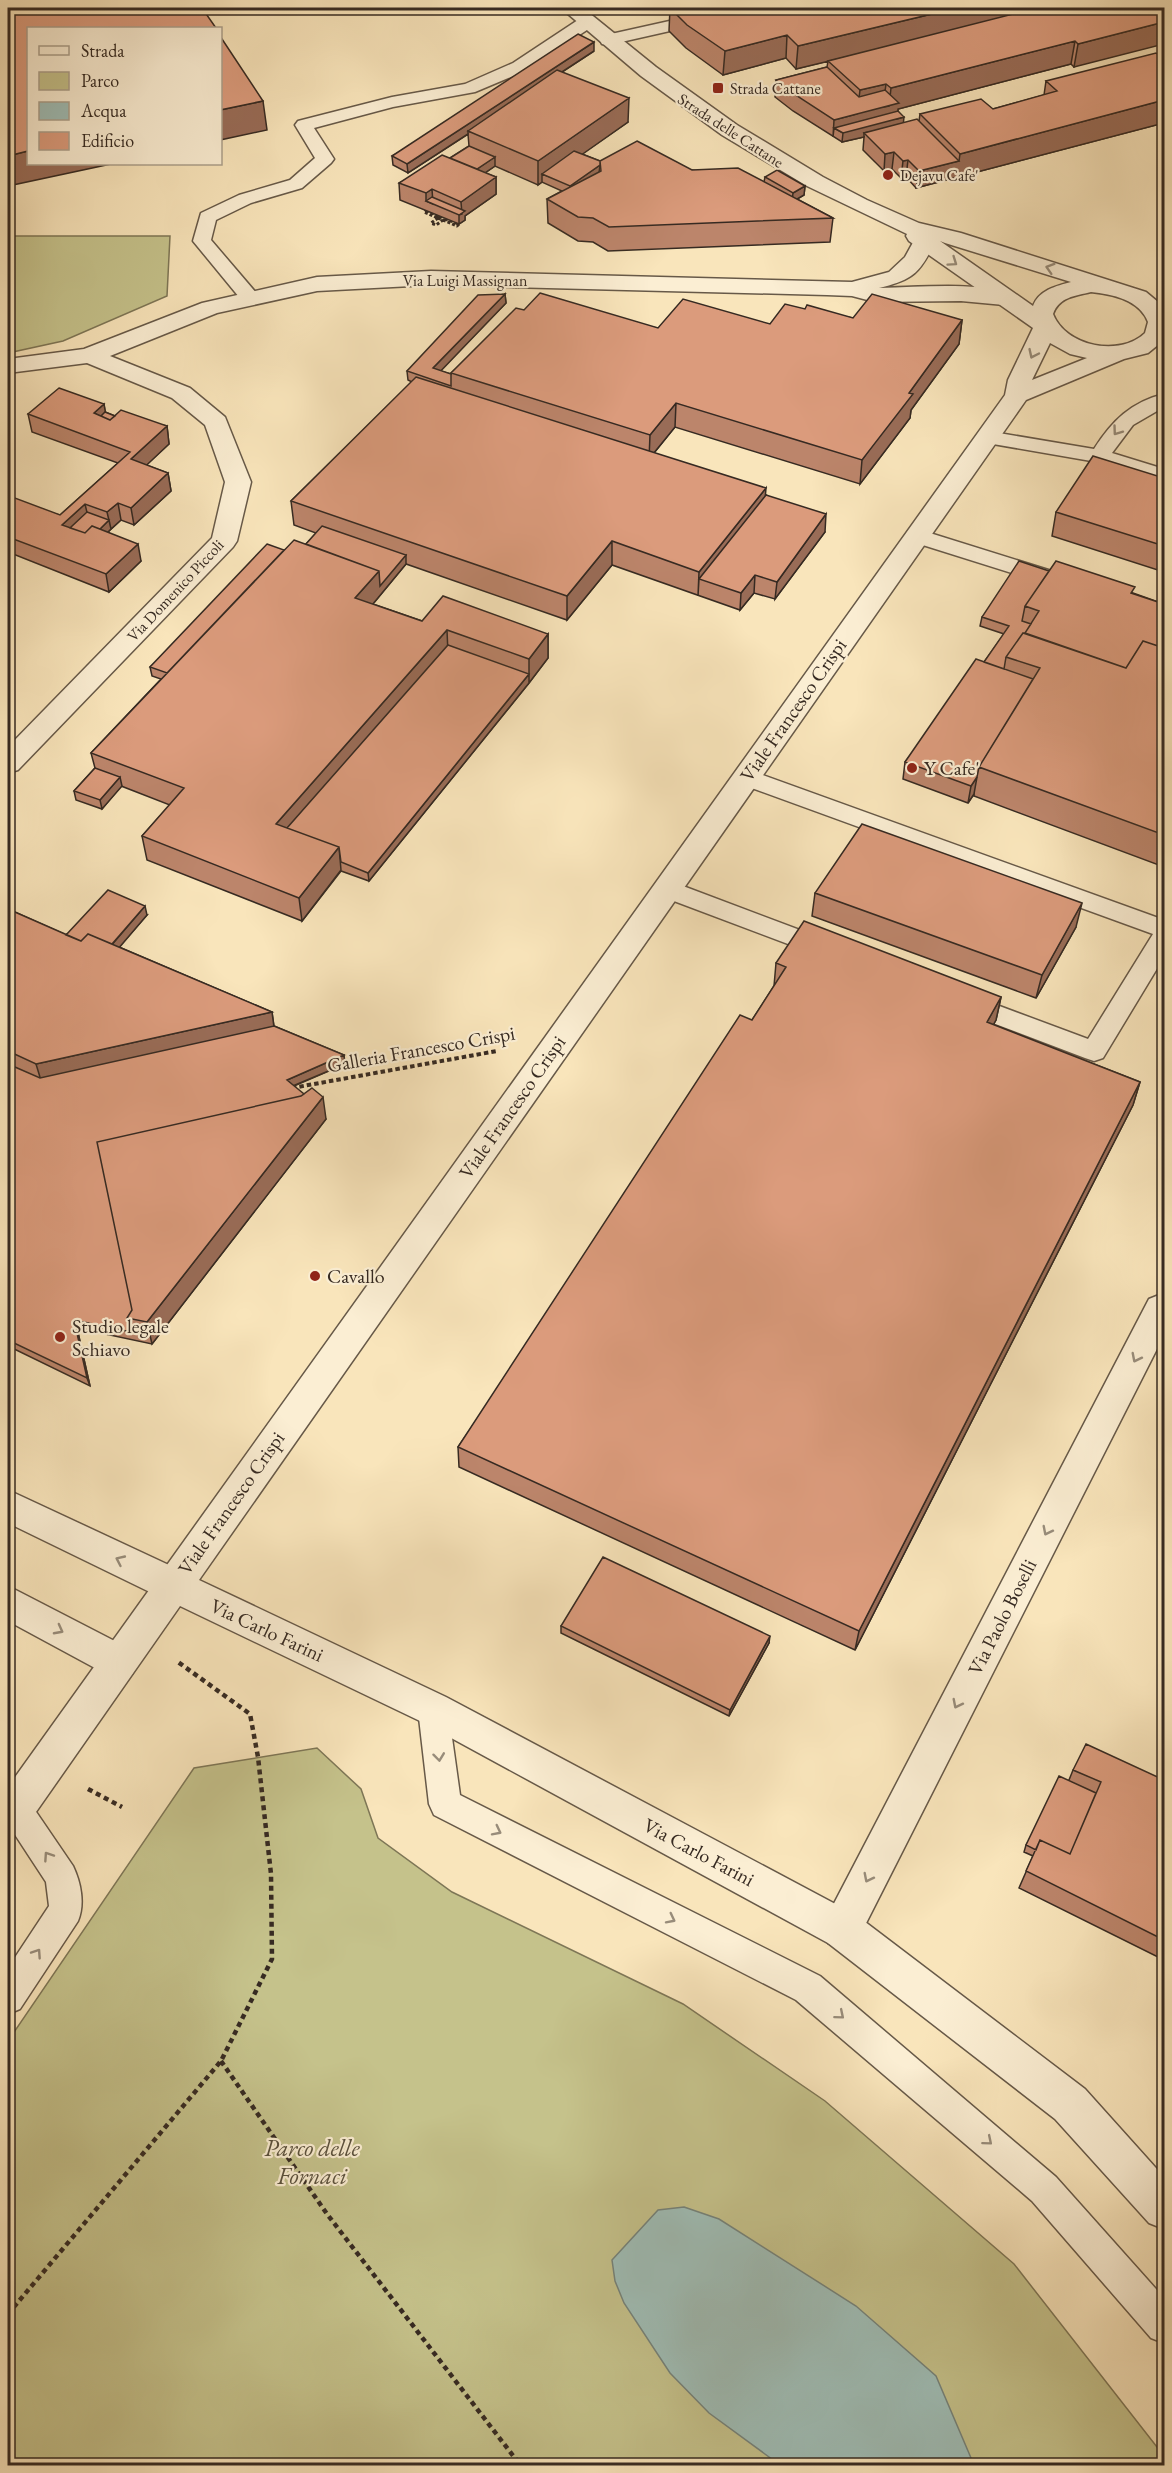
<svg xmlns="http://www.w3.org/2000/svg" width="1172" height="2473" viewBox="0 0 1172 2473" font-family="'EB Garamond',serif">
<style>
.green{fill:#c5c28b;stroke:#7e7656;stroke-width:1.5}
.water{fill:#9fbeb7;stroke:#75837b;stroke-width:1.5}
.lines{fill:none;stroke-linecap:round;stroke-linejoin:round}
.service-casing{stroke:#675948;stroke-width:3}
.minor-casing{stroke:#675948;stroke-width:3}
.tertiary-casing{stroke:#675948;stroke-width:3}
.path-far2{stroke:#362a22;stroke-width:3;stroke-dasharray:3 2;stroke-linecap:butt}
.path-far1{stroke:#362a22;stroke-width:4;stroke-dasharray:4.5 3;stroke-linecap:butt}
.path{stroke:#362a22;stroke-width:4.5;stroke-dasharray:5 4;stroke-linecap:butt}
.service{fill:#fbeed3;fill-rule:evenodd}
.minor{fill:#fbeed3;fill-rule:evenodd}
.tertiary{fill:#fbeed3;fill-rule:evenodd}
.wall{fill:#bc856b;stroke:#362a22;stroke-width:1.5}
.shaded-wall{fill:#996c57;stroke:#362a22;stroke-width:1.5}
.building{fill:#db9b7c;stroke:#362a22;stroke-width:1.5}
.oneway{stroke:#988c7a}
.poi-dot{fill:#8f2418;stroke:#fbeed3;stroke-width:2}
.labels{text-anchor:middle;stroke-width:4.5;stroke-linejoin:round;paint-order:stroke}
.far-poi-label{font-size:16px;fill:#362a22;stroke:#fbeed3;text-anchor:start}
.far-street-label{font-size:16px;fill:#362a22;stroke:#fbeed3}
.street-label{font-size:20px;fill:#362a22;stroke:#fbeed3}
.poi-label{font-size:20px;fill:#362a22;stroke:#fbeed3;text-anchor:start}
.near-park-label{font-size:24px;font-style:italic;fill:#5a503c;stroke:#fbeed3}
</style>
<rect width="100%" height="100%" fill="#f9e5bb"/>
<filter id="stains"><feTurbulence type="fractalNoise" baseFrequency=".00333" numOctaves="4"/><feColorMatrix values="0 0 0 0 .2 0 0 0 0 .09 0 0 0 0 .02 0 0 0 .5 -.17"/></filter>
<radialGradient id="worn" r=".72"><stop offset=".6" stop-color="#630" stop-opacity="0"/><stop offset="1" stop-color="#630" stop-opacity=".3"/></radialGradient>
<path class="green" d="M8 236H170L167 296 63 341 8 353Z
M317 1748 361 1789 378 1838 452 1892 683 2004 825 2101 1014 2264 1164 2456V2466H8V2041L194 1768Z"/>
<path class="water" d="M684 2207 719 2219 856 2306 936 2376 974 2465H780L709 2413 670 2373 624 2303 615 2281 612 2260 658 2210Z"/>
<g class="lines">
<defs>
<path id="service" d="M728 8H756L754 12 608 45 602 44 600 40 602 36Z
M587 17 595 22 593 26 525 71 475 92 393 107 314 128 334 159 331 163 302 188 251 203 216 220 211 240 258 295 261 299 258 303H244L193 241 201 213 239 195 290 180 315 158 295 125 298 121 392 97 465 84 513 63 581 18Z
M1164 394V407L1133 425 1112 453 1164 469V482L1097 462 987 443 980 441 977 437 980 433 987 431 1094 449C1112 421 1131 402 1164 394Z
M917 529 1058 573 1061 578 1058 583 1050 585 910 541 906 536 910 531Z
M746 769 1164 920V957L1103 1058 1094 1061 1085 1058 953 1008 949 1001 953 994 962 992 1088 1039 1153 934 738 783 734 777 738 771Z
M667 880 837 944 840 950 837 956 828 959 658 895 655 889 658 883Z
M433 1695 444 1699 448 1709 460 1795 820 1976 1056 2177 1164 2298V2343L1151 2338 1032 2201 796 2000 434 1815 429 1804 418 1709 422 1699Z
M15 1793 26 1797 73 1866C81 1883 85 1904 78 1921L20 2009 8 2014V1968L49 1906 46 1882 8 1824V1796Z"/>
<path id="minor" d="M924 235 932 237 935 242C920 273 913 280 879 288 923 287 970 282 1012 293L1016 298 1012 303 1004 305 961 301 875 302 852 296 827 295 431 285 317 291 217 313 110 356 190 388 225 417 251 482 237 541 233 547 18 770 8 773V747L212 538 225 482 205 425 172 398 87 363 8 373V359L84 349 202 303 317 277 431 271 852 282 889 272 905 257 916 237Z
M1164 1293V1335L856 1943 842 1949 828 1943 822 1929 828 1915 1149 1299Z
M8 1490 186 1573 191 1585 186 1597 173 1601 160 1597 8 1523Z
M8 1586 132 1650 138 1662 132 1674 119 1679 106 1674 8 1621Z"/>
<path id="tertiary" d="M561 8H583L656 67 737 125 823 177 867 200 919 223 961 233 1146 292 1164 307V340L1148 353 1124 359 1026 400 199 1580 446 1697 856 1915 1085 2089 1164 2177V2229L1149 2223 1055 2119 828 1943 420 1721 180 1606 22 1832 8 1837V1787L1005 395 1008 380 1033 328 909 241 906 236 907 234 807 186 722 135 641 76ZM940 241 945 243 1071 282C1056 286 1039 290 1033 306ZM1091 292C1112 294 1140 300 1148 322L1145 333C1120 357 1066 347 1053 314 1059 297 1075 296 1091 292ZM1050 343 1070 354 1087 358 1032 380Z"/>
</defs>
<use href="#service" class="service-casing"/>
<use href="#minor" class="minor-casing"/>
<use href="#tertiary" class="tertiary-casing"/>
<path class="path-far2" d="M427 210 441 217 438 218 424 212Z
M438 218 443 220 436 225 431 223Z
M445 219 459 224 457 226 443 220Z"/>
<path class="path-far1" d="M292 1088 497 1051"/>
<path class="path" d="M88 1789 122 1807
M221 2061 327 2214 521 2466
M8 2314 221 2061 272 1959 271 1874 258 1757 250 1714 178 1662"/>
<use href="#service" class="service"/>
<use href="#minor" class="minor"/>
<use href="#tertiary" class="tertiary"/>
</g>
<path class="wall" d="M670 8H1164L1074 67 1071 64 898 109V111L904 123 919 121 920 114 993 109 1044 95 1046 81 1164 123 916 188 906 177 901 178 892 169 884 171 863 150 864 137 842 142 793 111 775 97 776 80 827 67 828 61 796 69 786 58 723 75 686 48 669 31Z
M594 51 562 72 628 122 582 154 600 161 692 170 764 182 765 177 805 186 804 195 797 199 833 218 830 242 608 251 593 242 578 241 548 223 547 199 562 191 542 182 538 185 495 166 485 173 496 177V194L465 216V220L459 224 400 200 399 183 450 158 469 146 468 134 408 173 393 165 392 156Z
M1164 161V172L1162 171Z
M505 294 506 303 440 371 451 374V373L524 310 658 328 770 324 805 309 853 318 962 320 959 344 911 410 910 418 860 484 675 427 654 453 766 495 825 532 775 599 754 593 740 610 612 565 567 620 406 564 373 604 422 621 548 634V658L529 683 369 881 341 871 302 921 147 860 142 836 170 805 121 786 102 809 76 800 74 791 95 768 91 753 161 679 152 676 150 667 284 550 306 544 316 533 294 525 291 501 412 382 408 380 407 371Z
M104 404 105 412 115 416 167 426 169 444 146 465 168 473 171 491 134 525 121 520 108 532 141 561 109 592 8 552V504L60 515 118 463 32 432 28 414Z
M1164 478V572L1052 536 1056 512Z
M1049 571 1133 593 1164 604V867L974 796V794L968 803 903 779 905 762 984 662 1004 634 980 626 982 617Z
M815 893 1076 927 1036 998 812 916Z
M8 909 66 935 147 915 119 947 272 1012 274 1026 344 1055 345 1064 294 1086 326 1119 152 1344 77 1328 90 1386 8 1346Z
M776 963 1001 997 996 1020 993 1025 1140 1082 1133 1105 855 1650 459 1467 458 1447 752 1020 774 986Z
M561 1626 769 1643 729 1716 561 1633Z
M1073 1770 1164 1780V1960L1019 1888 1033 1856 1024 1852 1026 1845 1069 1780Z"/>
<path class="shaded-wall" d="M957 8H1050L796 69 798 46Z
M1164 22V44L1074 67 1078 44Z
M787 35 786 58 723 75 725 51Z
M1075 41 1071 64 898 109 897 119 904 117 903 126 864 133V137L842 142 843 133 834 128 833 137 834 120 857 114 860 90 886 84 883 107 889 106 891 88Z
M594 42V51L470 132 468 131V134L408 173 407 164Z
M629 98 628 122 550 177 542 174V182L538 185V161Z
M1164 100V123L916 188 919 171 959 161 960 154Z
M263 101 267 130 220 140V110Z
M28 151V164H111L8 186V156Z
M894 152 892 169 884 171 885 154Z
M495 157V166L470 183V174Z
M908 160 906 177 901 178 903 161Z
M600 165 599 173 570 194V186Z
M496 177V194L465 216V220L459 224V215L462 214 461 202Z
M805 186 804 195 792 202 793 193Z
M432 189 433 204 426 201V193Z
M505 294 506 303 434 378 433 368Z
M962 320 959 344 911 410 910 418 860 484 862 460 909 393Z
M676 403 675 427 649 459 650 435Z
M104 404 107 421 94 413Z
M167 426 169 444 134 477 131 459Z
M168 473 171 491 134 525 131 508Z
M766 488 764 512 699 579 698 596 699 572Z
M118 503 121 520 111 529 107 512Z
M85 504 89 521 72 537 62 525Z
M826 514 825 532 775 599 777 582Z
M109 520 111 529 89 551 87 542Z
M612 541V565L567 620V596Z
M138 544 141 561 109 592 106 574Z
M406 555V564L358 622 355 598 379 571Z
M755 575 754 593 740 610 741 593Z
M447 630 448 654 285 841 276 824Z
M548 634V658L529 683V659Z
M529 674V683L369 881 368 873Z
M120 777 122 786 102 809 100 800Z
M977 777 974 794 968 803 971 786Z
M339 847 341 870 302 921 299 898Z
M1082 903 1076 927 1036 998 1042 975Z
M145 906 147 915 106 963 104 954Z
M1001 997 996 1020 982 1045 987 1022Z
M272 1012 275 1035 43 1087 36 1064Z
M344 1055 345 1064 288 1088 287 1080Z
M1140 1082 1133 1105 855 1650 859 1631Z
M323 1097 326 1119 152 1344 147 1322Z
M8 1303 14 1343 9 1330 8 1322Z
M74 1320 77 1328 90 1386 87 1378Z
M770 1636 769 1643 729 1716 730 1710Z"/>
<path class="building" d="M8 8H202L216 28H28V151L8 156Z
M670 8H957L798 46 787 35 725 51 687 25Z
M1037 8H1164V22L1078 44 1075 41 891 88 886 84 860 90 828 61Z
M578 34 594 42 407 164 392 156Z
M220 36 263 101 220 110Z
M1156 53 1164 59V100L960 154 920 114 981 99 993 109 1057 91 1046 81Z
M827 67 859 97 885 90 899 103 834 120 794 94 776 80Z
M557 70 629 98 538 161 468 131Z
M898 111 904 117 843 133 834 128Z
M917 119 959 161 919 171 908 160 903 161 894 152 885 154 864 133Z
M637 141 692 170 738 168 833 218 609 227 593 218 578 217 547 199 601 171 600 161Z
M469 146 495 157 477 169 450 158Z
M574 151 600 161V165L570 186 542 174Z
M442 155 496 177 461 202 432 189 426 193 399 183Z
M777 170 805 186 793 193 765 177Z
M432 197 465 211 459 215 426 201Z
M540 293 658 328 683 299 770 324 785 304 805 309 807 305 853 318 872 294 962 320 909 393 913 394 862 460 676 403 650 435 451 373 516 308 524 310Z
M505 294 433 368 451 374V386L407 371 478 295Z
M416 377 766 488 699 572 612 541 567 596 291 501Z
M59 388 104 404 94 413 110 420 121 410 167 426 131 459 168 473 131 508 118 503 107 512 85 504 62 525 85 533 92 526 138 544 106 574 8 537V504L15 498 60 515 130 452 28 414Z
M105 412 115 416 110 420 101 416Z
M1093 456 1164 478V546L1056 512Z
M766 495 826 514 777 582 755 575 741 593 699 579Z
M87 512 109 520 100 529 92 526 85 533 70 528Z
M322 526 406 555 380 586 379 571 306 544Z
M294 540 379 571 355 598 422 621 443 596 548 634 529 659 447 630 276 824 339 847 299 898 142 836 184 788 91 753Z
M267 544 284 550 167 673 150 667Z
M1019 561 1049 571 1025 606 1022 621 1031 624 1025 633H1023L1006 657 1004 669 984 662 1009 626 982 617Z
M1056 561 1135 587 1131 593 1164 604V648L1143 641 1126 668 1025 633 1039 611 1025 606Z
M1023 633 1126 668 1143 641 1164 648V835L979 767 1040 668 1006 657Z
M448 645 529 674 368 873 341 862 339 847 287 828Z
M976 659 1033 679 979 767 977 777 971 786 905 762Z
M95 768 120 777 100 800 74 791Z
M862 824 1082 903 1042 975 815 893Z
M108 890 145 906 112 944 88 934 81 941 66 935Z
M8 909 81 941 88 934 272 1012 36 1064 8 1051Z
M804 921 1001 997 987 1022 1140 1082 859 1631 458 1447 740 1015 752 1020 786 967 776 963Z
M274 1026 344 1055 287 1080 304 1094 301 1096 97 1142 132 1310 127 1318 131 1332 74 1320 87 1378 14 1343 8 1310V1064L40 1078Z
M312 1088 323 1097 147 1322 127 1318 132 1310 97 1142 301 1096Z
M603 1557 770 1636 730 1710 561 1626Z
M1086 1744 1164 1780V1940L1026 1871 1040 1840 1070 1854 1101 1782 1073 1770Z
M1059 1776 1096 1793 1070 1854 1040 1840 1036 1850 1026 1845Z"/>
<defs><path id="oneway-chevron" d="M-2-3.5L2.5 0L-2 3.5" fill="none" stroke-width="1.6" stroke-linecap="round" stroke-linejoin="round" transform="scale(1.5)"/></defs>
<g class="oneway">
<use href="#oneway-chevron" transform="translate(953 262) rotate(35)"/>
<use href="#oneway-chevron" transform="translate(1050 268) rotate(-163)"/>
<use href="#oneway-chevron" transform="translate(1033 354) rotate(115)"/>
<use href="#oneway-chevron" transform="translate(1117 431) rotate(126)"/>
<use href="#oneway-chevron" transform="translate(1136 1358) rotate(117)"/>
<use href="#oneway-chevron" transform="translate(1047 1531) rotate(117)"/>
<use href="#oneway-chevron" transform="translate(120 1560) rotate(-155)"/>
<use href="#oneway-chevron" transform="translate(59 1630) rotate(28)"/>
<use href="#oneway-chevron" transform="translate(957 1704) rotate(117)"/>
<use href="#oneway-chevron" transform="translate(439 1757) rotate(83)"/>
<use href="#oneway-chevron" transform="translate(497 1831) rotate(27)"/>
<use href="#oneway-chevron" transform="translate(48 1856) rotate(-124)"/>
<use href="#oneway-chevron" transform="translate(868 1878) rotate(117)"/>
<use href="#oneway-chevron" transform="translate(671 1919) rotate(27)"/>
<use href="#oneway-chevron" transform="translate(37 1953) rotate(-56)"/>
<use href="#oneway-chevron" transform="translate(840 2015) rotate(40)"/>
<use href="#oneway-chevron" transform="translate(988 2141) rotate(40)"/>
</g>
<g class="poi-dot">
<rect x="712" y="82" width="12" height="12" rx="3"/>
<circle cx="888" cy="175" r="6"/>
<circle cx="912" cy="768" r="6"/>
<circle cx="315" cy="1276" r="6"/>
<circle cx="60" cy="1337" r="6"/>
</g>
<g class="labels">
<g class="far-poi-label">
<text x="730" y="94">Strada Cattane</text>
<text x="900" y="181">Dejavu Cafe'</text>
</g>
<g class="far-street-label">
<text transform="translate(731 130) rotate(33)" y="6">Strada delle Cattane</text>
<text x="465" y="286">Via Luigi Massignan</text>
<text transform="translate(175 590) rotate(-47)" y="6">Via Domenico Piccoli</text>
</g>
<g class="street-label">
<text transform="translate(793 710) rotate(-55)" y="7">Viale Francesco Crispi</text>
<text transform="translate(421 1049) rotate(-10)" y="7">Galleria Francesco Crispi</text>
<text transform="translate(512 1107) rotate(-55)" y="7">Viale Francesco Crispi</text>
<text transform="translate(231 1503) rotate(-55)" y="7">Viale Francesco Crispi</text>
<text transform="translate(1002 1617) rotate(-63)" y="7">Via Paolo Boselli</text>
<text transform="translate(267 1630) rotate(25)" y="7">Via Carlo Farini</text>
<text transform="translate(699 1852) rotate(28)" y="7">Via Carlo Farini</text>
</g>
<g class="poi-label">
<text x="924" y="775">Y Cafe'</text>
<text x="327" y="1283">Cavallo</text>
<text x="72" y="1333">Studio legale<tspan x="72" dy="23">Schiavo</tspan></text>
</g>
<g class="near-park-label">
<text x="312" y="2156">Parco delle<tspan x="312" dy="28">Fornaci</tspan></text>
</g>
</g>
<rect width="1172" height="2473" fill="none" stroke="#f9e5bb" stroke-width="30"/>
<rect x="9" y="9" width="1154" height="2455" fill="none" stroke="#362a22" stroke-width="3"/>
<rect x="15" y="15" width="1142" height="2443" fill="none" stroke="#362a22" stroke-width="1.5"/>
<rect x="27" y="27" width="195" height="138" fill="#fbeed3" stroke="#aca08c" stroke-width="1.5"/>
<rect x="39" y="46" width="30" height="9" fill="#fbeed3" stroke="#aca08c" stroke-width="1.5"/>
<text x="81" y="57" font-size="18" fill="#362a22">Strada</text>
<rect x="39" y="72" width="30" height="18" fill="#c5c28b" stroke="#aca08c" stroke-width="1.5"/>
<text x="81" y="87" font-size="18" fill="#362a22">Parco</text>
<rect x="39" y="102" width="30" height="18" fill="#9fbeb7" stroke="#aca08c" stroke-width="1.5"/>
<text x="81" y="117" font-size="18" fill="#362a22">Acqua</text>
<rect x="39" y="132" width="30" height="18" fill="#db9b7c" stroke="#aca08c" stroke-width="1.5"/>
<text x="81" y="147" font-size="18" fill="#362a22">Edificio</text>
<rect width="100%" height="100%" filter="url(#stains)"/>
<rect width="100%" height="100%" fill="url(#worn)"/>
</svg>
